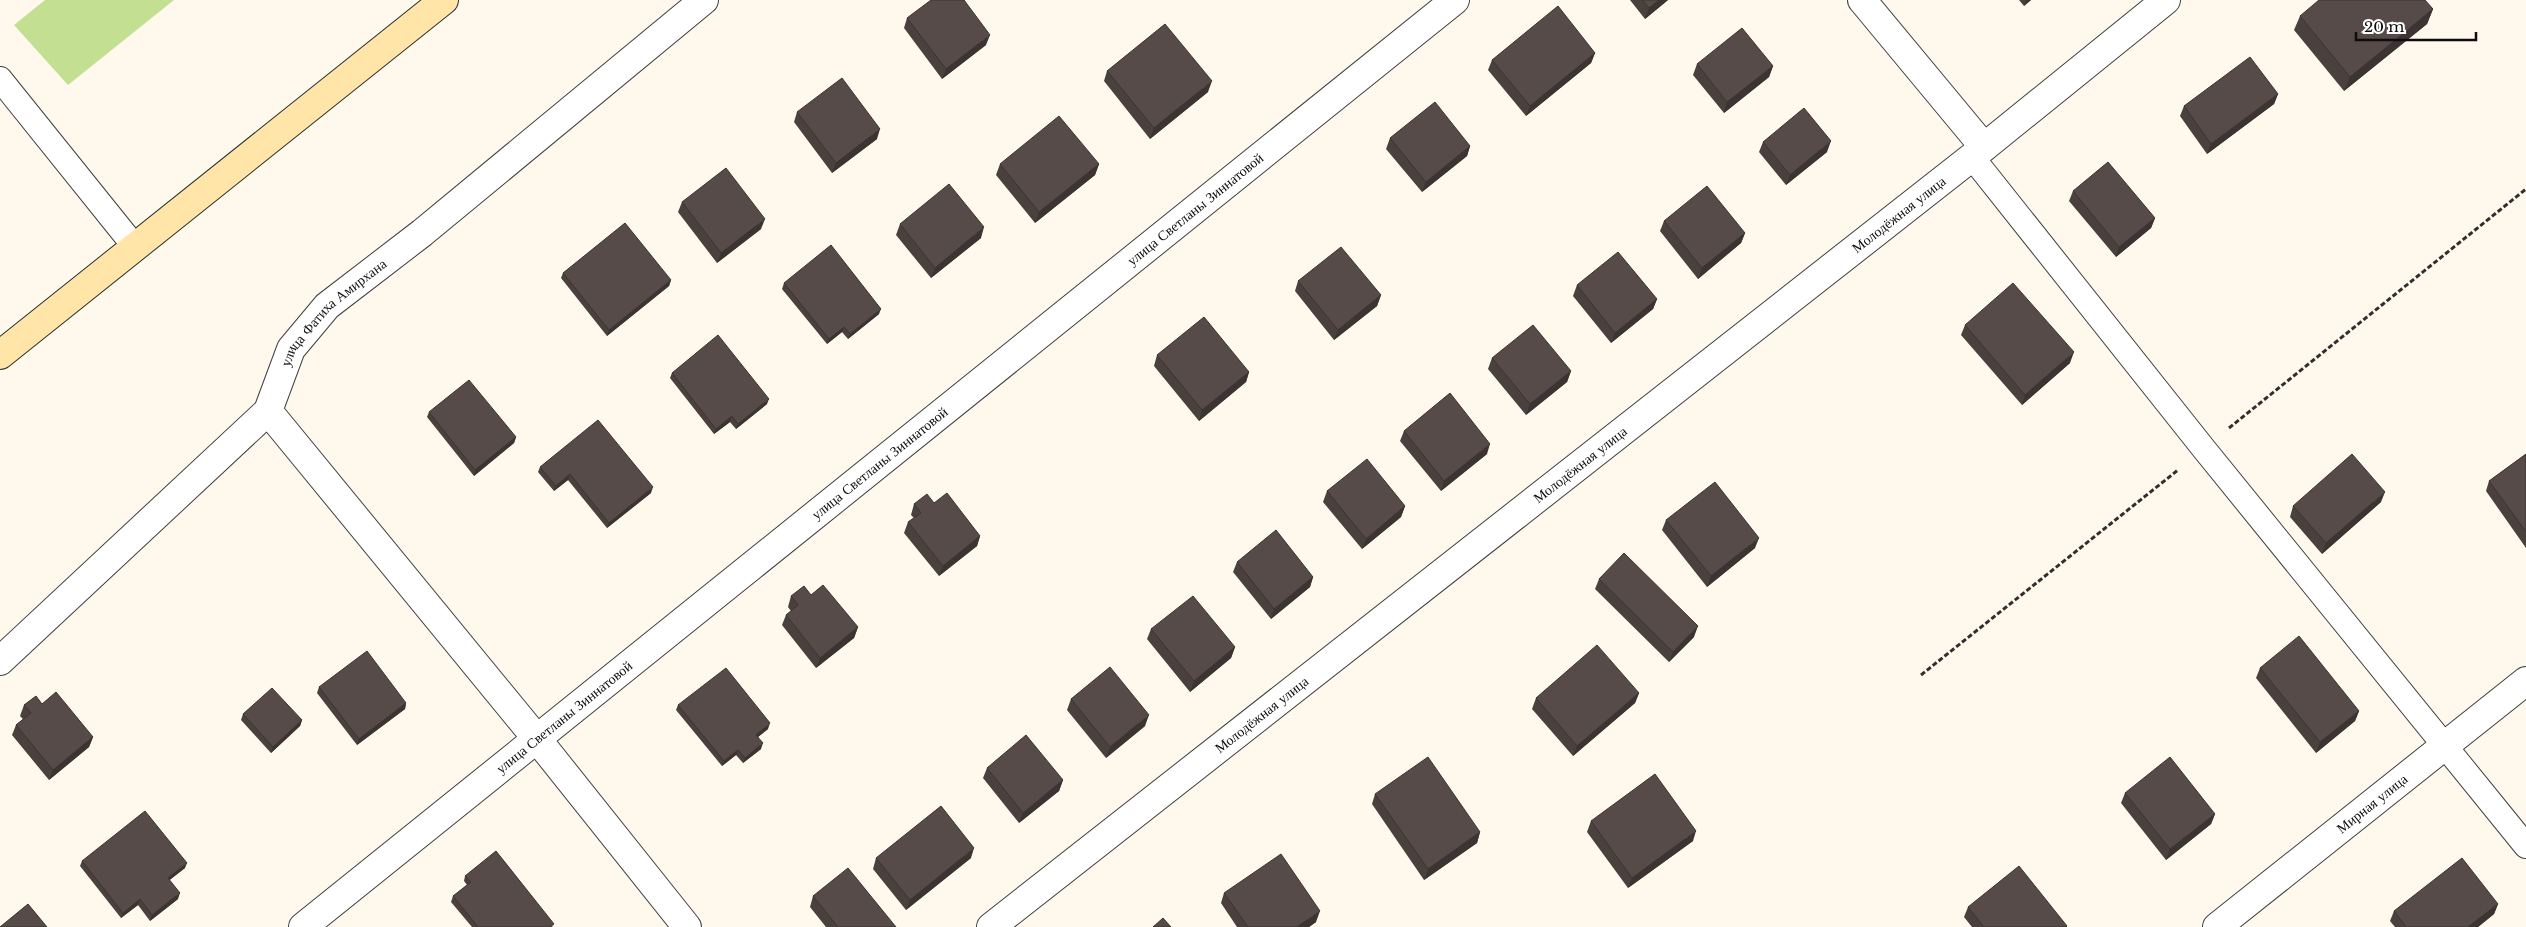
<svg xmlns="http://www.w3.org/2000/svg" width="2526" height="927" viewBox="0 0 2526 927" font-family="'Libre Baskerville',serif">
<style>
.forest{fill:#c3df91}
.lines{fill:none;stroke-linecap:round;stroke-linejoin:round}
.lane-casing{stroke:#404040;stroke-width:26}
.street-casing{stroke:#404040;stroke-width:30}
.secondary-casing{stroke:#2f2f2f;stroke-width:30}
.path{stroke:#2f2f2f;stroke-width:3;stroke-dasharray:5 2.5;stroke-linecap:butt}
.lane{stroke:#fff;stroke-width:24}
.street{stroke:#fff;stroke-width:28}
.secondary{stroke:#ffe5a8;stroke-width:28}
.wall{fill:#4a403e}
.shaded-wall{fill:#3c3432}
.building{fill:#564b48;stroke:#3c3432}
.labels{text-anchor:middle;stroke-width:5;stroke-linejoin:round;paint-order:stroke}
.street-label{font-size:14px;fill:#0d0d0d;stroke:#fff}
</style>
<rect width="100%" height="100%" fill="#fff8ed"/>
<path class="forest" d="M45 0H174L68 85 14 25Z"/>
<g class="lines">
<defs>
<path id="lane" d="M0 79 135 247
M1972 157 2204 449 2526 846"/>
<g id="street">
<path d="M1862 0 1984 147"/>
<path d="M268 411 537 739 687 927"/>
<path id="s1" d="M0 661 268 411 291 349 327 306 422 233 704 0"/>
<path id="s2" d="M303 927 1455 0"/>
<path id="s3" d="M991 927 1972 157 2166 0"/>
<path id="s4" d="M2217 927 2526 681"/>
</g>
<path id="secondary" d="M0 355 444 0"/>
</defs>
<use href="#lane" class="lane-casing"/>
<use href="#street" class="street-casing"/>
<use href="#secondary" class="secondary-casing"/>
<path class="path" d="M2229 428 2526 189
M1921 675 2178 470"/>
<use href="#lane" class="lane"/>
<use href="#street" class="street"/>
<use href="#secondary" class="secondary"/>
</g>
<path class="wall" d="M1630 0H1668L1645 19Z
M2019 0H2031L2024 6Z
M2433 9 2427 24 2344 91 2294 30 2300 16Z
M907 18 986 45 942 79 904 28Z
M1595 53 1591 63 1526 116 1488 70 1492 60Z
M1697 64 1773 66 1769 77 1724 113 1693 75Z
M1107 71 1208 92 1150 139 1104 81Z
M2278 94 2274 104 2207 154 2180 116 2184 106Z
M797 112 877 139 832 173 794 122Z
M1390 138 1470 146 1467 156 1422 192 1386 149Z
M1763 142 1827 152 1786 185 1759 152Z
M1000 164H1099L1095 175 1035 223 996 175Z
M2073 191 2155 218 2151 228 2116 257 2069 201Z
M682 202 761 229 717 263 678 212Z
M1664 221 1745 233 1741 243 1698 279 1660 231Z
M900 224 981 238 931 278 896 235Z
M563 273 671 280 669 286 607 336 561 278Z
M1298 281 1381 295 1377 306 1334 340 1295 291Z
M784 283 879 314 848 339 842 332 827 344 782 289Z
M1577 285 1657 299 1653 309 1611 343 1573 296Z
M1965 325 2070 363 2022 405 1961 335Z
M1157 355 1249 372 1246 382 1199 421 1154 366Z
M1492 358 1571 371 1567 382 1526 415 1488 369Z
M672 373 767 404 736 429 730 422 714 434 670 378Z
M429 412 516 437 514 443 474 476 427 417Z
M1404 431 1487 454 1441 491 1400 441Z
M2526 454V548L2486 491 2489 481Z
M540 467 651 493 607 528 568 480 554 491 538 472Z
M1327 491 1405 506 1401 517 1362 549 1323 502Z
M2381 502 2322 554 2290 517 2293 506Z
M934 503 980 536 977 546 939 576 904 533 908 522 914 518 911 515 914 504Z
M1666 520 1755 548 1707 587 1662 530Z
M1237 562 1313 577 1310 587 1271 619 1233 572Z
M1599 579 1694 637 1669 662 1595 589Z
M811 595 858 627 854 638 816 668 782 625 786 615 791 611 788 607 791 596Z
M1151 629 1235 647 1231 658 1190 692 1147 639Z
M2260 668 2359 711 2355 721 2316 753 2256 678Z
M319 687 406 703 405 709 357 745 317 693Z
M1639 693 1635 703 1573 756 1532 709 1536 698Z
M1071 699 1145 726 1106 758 1067 710Z
M42 704 93 737 89 747 49 780 12 735 16 725 23 719 20 716 24 705Z
M678 705 768 729 758 737 761 749 743 763 736 755 722 766 676 710Z
M243 714 302 720 300 726 271 753 241 720Z
M987 768 1063 780 1059 791 1019 823 983 778Z
M2125 793 2215 814 2211 824 2166 860 2121 803Z
M1375 794 1480 832 1477 843 1424 880 1372 804Z
M1591 821 1693 841 1628 888 1587 832Z
M876 858H971L906 910 873 869Z
M82 861 185 868 169 880 178 899 150 921 138 905 121 918 80 866Z
M465 876 553 927H472L451 902 453 896 467 885 464 881Z
M1224 893 1316 922 1309 927H1237L1221 903Z
M813 896 896 927H826L810 907Z
M2498 904 2494 914 2478 927H2395L2390 921 2394 911Z
M1968 907 2067 926V927H1972L1964 917Z"/>
<path class="shaded-wall" d="M1659 0H1668L1645 19 1649 8Z
M2026 0H2031L2024 6Z
M2433 9 2427 24 2344 91 2350 77Z
M990 35 986 45 942 79 946 69Z
M1595 53 1591 63 1526 116 1530 106Z
M1773 66 1769 77 1724 113 1727 102Z
M1212 81 1208 92 1150 139 1154 128Z
M2278 94 2274 104 2207 154 2211 144Z
M880 129 877 139 832 173 836 163Z
M1831 141 1827 152 1786 185 1790 175Z
M1470 146 1467 156 1422 192 1426 182Z
M1099 164 1095 175 1035 223 1039 212Z
M2155 218 2151 228 2116 257 2119 247Z
M765 219 761 229 717 263 721 253Z
M984 227 981 238 931 278 935 268Z
M1745 233 1741 243 1698 279 1702 268Z
M671 280 669 286 607 336 609 330Z
M1381 295 1377 306 1334 340 1338 330Z
M1657 299 1653 309 1611 343 1615 333Z
M881 309 879 314 848 339 850 334Z
M844 327 842 332 827 344 829 339Z
M2074 352 2070 363 2022 405 2025 395Z
M1571 371 1567 382 1526 415 1530 404Z
M1249 372 1246 382 1199 421 1202 410Z
M769 399 767 404 736 429 738 424Z
M732 416 730 422 714 434 716 429Z
M516 437 514 443 474 476 475 470Z
M1490 444 1487 454 1441 491 1444 481Z
M570 474 568 480 554 491 556 486Z
M653 487 651 493 607 528 609 523Z
M2385 492 2381 502 2322 554 2326 543Z
M1405 506 1401 517 1362 549 1366 539Z
M980 536 977 546 939 576 943 566Z
M1759 538 1755 548 1707 587 1711 576Z
M1313 577 1310 587 1271 619 1274 609Z
M1698 626 1694 637 1669 662 1673 652Z
M858 627 854 638 816 668 820 658Z
M1235 647 1231 658 1190 692 1194 681Z
M1639 693 1635 703 1573 756 1577 746Z
M406 703 405 709 357 745 359 739Z
M2359 711 2355 721 2316 753 2320 742Z
M1149 715 1145 726 1106 758 1110 747Z
M302 720 300 726 271 753 273 747Z
M770 723 768 729 754 740 756 735Z
M93 737 89 747 49 780 53 770Z
M763 743 761 749 743 763 745 758Z
M738 750 736 755 722 766 724 761Z
M1063 780 1059 791 1019 823 1023 813Z
M2215 814 2211 824 2166 860 2170 849Z
M1696 831 1693 841 1628 888 1632 878Z
M1480 832 1477 843 1424 880 1428 869Z
M974 848 971 858 906 910 910 900Z
M187 863 185 868 166 883 168 878Z
M180 893 178 899 150 921 152 915Z
M140 899 138 905 121 918 123 913Z
M2498 904 2494 914 2478 927H2468Z
M1320 911 1316 922 1309 927H1297Z"/>
<path class="building" d="M931 0H964L990 35 946 69 907 18Z
M1642 0H1659L1649 8Z
M2319 0H2425L2433 9 2350 77 2300 16Z
M1558 6 1595 53 1530 106 1492 60Z
M1165 24 1212 81 1154 128 1107 71Z
M1742 28 1773 66 1727 102 1697 64Z
M2250 57 2278 94 2211 144 2184 106Z
M842 78 880 129 836 163 797 112Z
M1435 102 1470 146 1426 182 1390 138Z
M1804 108 1831 141 1790 175 1763 142Z
M1059 116 1099 164 1039 212 1000 164Z
M2108 162 2155 218 2119 247 2073 191Z
M726 168 765 219 721 253 682 202Z
M949 184 984 227 935 268 900 224Z
M1707 186 1745 233 1702 268 1664 221Z
M625 223 671 280 609 330 563 273Z
M831 245 881 309 850 334 844 327 829 339 784 283Z
M1341 247 1381 295 1338 330 1298 281Z
M1618 252 1657 299 1615 333 1577 285Z
M2013 283 2074 352 2025 395 1965 325Z
M1204 317 1249 372 1202 410 1157 355Z
M1533 325 1571 371 1530 404 1492 358Z
M718 335 769 399 738 424 732 416 716 429 672 373Z
M469 380 516 437 475 470 429 412Z
M1450 393 1490 444 1444 481 1404 431Z
M598 420 653 487 609 523 570 474 556 486 540 467Z
M2352 454 2385 492 2326 543 2293 506Z
M2526 454V532L2489 481Z
M1367 459 1405 506 1366 539 1327 491Z
M1715 482 1759 538 1711 576 1666 520Z
M947 493 980 536 943 566 908 522 921 513 914 504 927 494 934 503Z
M1276 530 1313 577 1274 609 1237 562Z
M1624 553 1698 626 1673 652 1599 579Z
M823 585 858 627 820 658 786 615 798 605 791 596 804 586 811 595Z
M1193 596 1235 647 1194 681 1151 629Z
M2299 636 2359 711 2320 742 2260 668Z
M1597 645 1639 693 1577 746 1536 698Z
M367 651 406 703 359 739 319 687Z
M1110 667 1149 715 1110 747 1071 699Z
M726 668 770 723 756 735 763 743 745 758 738 750 724 761 678 705Z
M272 688 302 720 273 747 243 714Z
M56 692 93 737 53 770 16 725 31 713 24 705 36 696 42 704Z
M1026 735 1063 780 1023 813 987 768Z
M1428 757 1480 832 1428 869 1375 794Z
M2170 757 2215 814 2170 849 2125 793Z
M1655 774 1696 831 1632 878 1591 821Z
M941 806 974 848 910 900 876 858Z
M145 811 187 863 168 878 180 893 152 915 140 899 123 913 82 861Z
M496 851 554 924 550 927H478L453 896 471 882 465 876Z
M1281 854 1320 911 1297 927H1248L1224 893Z
M2462 858 2498 904 2468 927H2406L2394 911Z
M2019 866 2067 926 2066 927H1984L1968 907Z
M848 868 896 927H838L813 896Z
M28 904 47 927H0Z
M1163 918 1171 927H1153Z"/>
<g class="labels">
<g class="street-label">
<text dy="5" stroke="none"><textPath href="#s2" startOffset="1145">улица Светланы Зиннатовой</textPath></text>
<text dy="5" stroke="none"><textPath href="#s3" startOffset="1154">Молодёжная улица</textPath></text>
<text dy="5" stroke="none"><textPath href="#s1" startOffset="488">улица Фатиха Амирхана</textPath></text>
<text dy="5" stroke="none"><textPath href="#s2" startOffset="740">улица Светланы Зиннатовой</textPath></text>
<text dy="5" stroke="none"><textPath href="#s3" startOffset="749">Молодёжная улица</textPath></text>
<text dy="5" stroke="none"><textPath href="#s3" startOffset="344">Молодёжная улица</textPath></text>
<text dy="5" stroke="none"><textPath href="#s2" startOffset="335">улица Светланы Зиннатовой</textPath></text>
<text dy="5" stroke="none"><textPath href="#s4" startOffset="198">Мирная улица</textPath></text>
</g>
</g>
<path d="M2356 32v8h120v-8" fill="none" stroke="#0d0d0d" stroke-width="2.5"/>
<text x="2364" y="32" font-size="15" fill="#0d0d0d" stroke="#ffffff" stroke-width="4" paint-order="stroke">20 m</text>
</svg>
